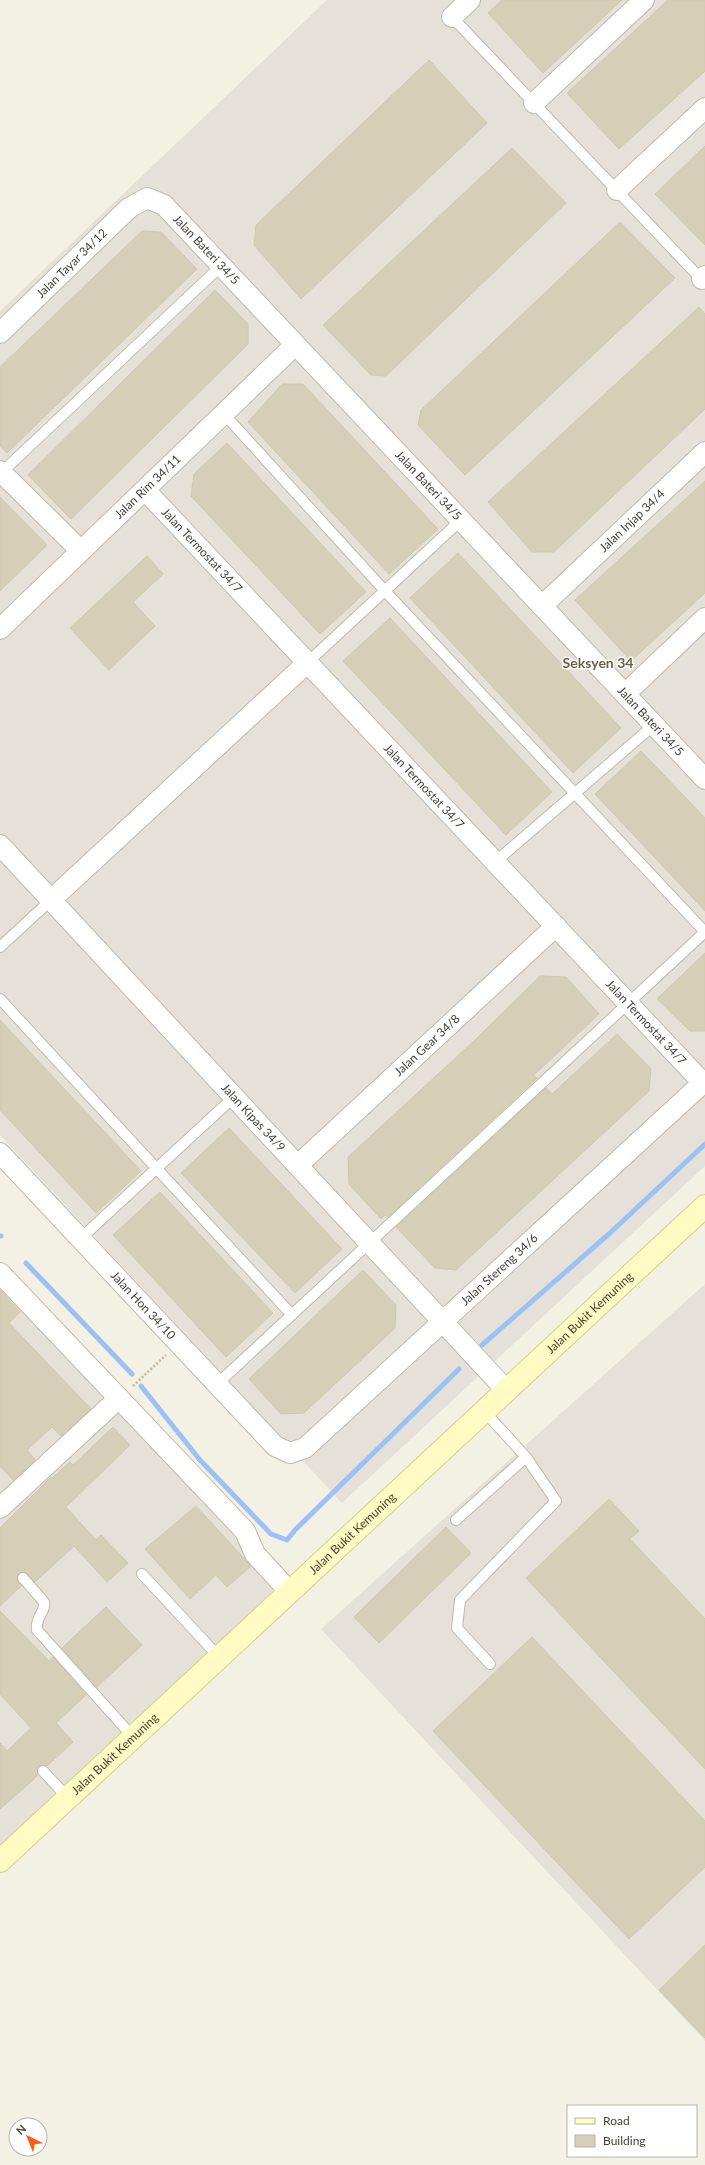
<svg xmlns="http://www.w3.org/2000/svg" width="705" height="2165" viewBox="0 0 705 2165" font-family="Lato,sans-serif">
<style>
.industrial{fill:#e5e1d9}
.lines{fill:none;stroke-linecap:round;stroke-linejoin:round}
.stream{stroke:#9bc1f5;stroke-width:5}
.building{fill:#d5cfb8;stroke:#d0c8ab}
.service-casing{stroke:#bfbba6;stroke-width:12}
.minor-casing{stroke:#bfbba6;stroke-width:22}
.secondary-casing{stroke:#d6d090;stroke-width:24}
.path{stroke:#c2ba96;stroke-width:2.5;stroke-dasharray:2 2;stroke-linecap:butt}
.service{stroke:#fff;stroke-width:10}
.minor{stroke:#fff;stroke-width:20}
.secondary{stroke:#fffbc2;stroke-width:22}
.labels{text-anchor:middle;stroke-width:3;stroke-linejoin:round;paint-order:stroke}
.street-label{font-size:12px;fill:#454133;stroke:#fff}
.quarter-label{font-size:14px;font-weight:bold;fill:#69624a;stroke:#fff}
</style>
<rect width="100%" height="100%" fill="#f3f1e4"/>
<path class="industrial" d="M327 0H705V1166L342 1503 0 1135V311Z
M0 1281 238 1533 277 1589 0 1846Z
M705 1284V2041L321 1629Z"/>
<g class="lines">
<path class="stream" d="M0 1236H1
M26 1263 132 1374
M482 1345 610 1233 705 1144
M141 1386 200 1460 271 1534 287 1540 295 1530 459 1369"/>
</g>
<path class="building" d="M502 0H622L543 73 488 13Z
M668 0H705V71L619 149 567 93Z
M429 60 487 123 301 299 254 245 256 225Z
M705 146V245L655 194Z
M512 148 566 203 386 376 371 375 323 325Z
M620 222 675 278 465 475 418 425 421 410Z
M142 231 161 232 197 269 7 453 0 446V367Z
M215 290 248 324V344L71 519 28 475Z
M699 307 705 314V409L554 552H532L488 502Z
M282 384H303L438 529 389 574 248 422Z
M227 443 366 592 320 634 191 496 194 474Z
M705 481V593L631 661 575 600Z
M0 497 47 545 0 591Z
M458 553 621 728 573 773 410 598Z
M147 556 163 574 133 602 155 626 109 670 70 628Z
M390 618 552 792 506 835 343 661Z
M641 751 705 818V911L595 794Z
M705 953V1031H690L657 999Z
M540 976 566 977 599 1014 534 1075 537 1078 388 1217 385 1215 381 1219 349 1184 348 1157 475 1040Z
M0 1020 141 1171 96 1213 0 1110Z
M617 1034 651 1069 649 1091 456 1270 435 1268 396 1227 546 1088 552 1094Z
M229 1128 342 1249 295 1293 181 1173Z
M160 1192 273 1313 226 1357 113 1235Z
M363 1270 396 1305 395 1328 304 1413 281 1414 249 1379Z
M0 1290 20 1312 9 1323 91 1409 61 1436 52 1427 27 1450 35 1460 13 1480 0 1466Z
M113 1427 130 1445 66 1507 96 1540 101 1535 128 1563 107 1582 74 1546 35 1582 25 1572 19 1573 17 1579 21 1586 0 1606V1528L51 1477 52 1478 70 1462 73 1465Z
M609 1499 639 1531 630 1539 705 1619V1769L526 1578Z
M196 1506 251 1566 227 1587 216 1575 190 1599 145 1549Z
M446 1527 471 1553 379 1643 354 1617Z
M106 1607 142 1645 97 1687 62 1648Z
M0 1611 49 1661 53 1657 86 1695 56 1723 73 1742 47 1766H39L37 1769 38 1774 33 1780 0 1809V1743L7 1751 31 1728 0 1694Z
M532 1637 705 1821V1867L629 1939 433 1731Z
M705 1945V2038L659 1990Z"/>
<g class="lines">
<defs>
<path id="service" d="M452 17 703 281
M224 414 385 591 705 932
M2 472 221 266
M307 663 461 520
M495 862 654 725
M0 947 51 900
M0 999 292 1315
M80 1239 234 1097
M216 1385 705 932
M484 1411 526 1457 556 1501 460 1600 457 1628 490 1664
M456 1520 526 1457
M142 1574 219 1657
M23 1578 44 1602C46 1613 35 1616 37 1630L133 1737
M43 1771 68 1798"/>
<g id="minor">
<path d="M452 17 470 0"/>
<path d="M534 103 644 0"/>
<path d="M617 190 705 108"/>
<path d="M702 279 705 276"/>
<path id="s1" d="M0 333 129 208 147 198 164 205 705 779"/>
<path d="M0 471 81 551"/>
<path id="s2" d="M145 490 703 1083"/>
<path id="s3" d="M542 606 705 452"/>
<path id="s4" d="M0 629 295 345"/>
<path d="M625 694 705 618"/>
<path id="s5" d="M0 845 506 1390"/>
<path d="M51 900 307 663"/>
<path id="s6" d="M0 1153 275 1446 290 1453 305 1448 705 1081"/>
<path id="s7" d="M298 1165 556 926"/>
<path d="M0 1273 245 1531 255 1554 290 1592"/>
<path d="M0 1508 119 1398"/>
</g>
<g id="secondary">
<path id="s8" d="M0 1861 705 1206"/>
</g>
</defs>
<use href="#service" class="service-casing"/>
<use href="#minor" class="minor-casing"/>
<use href="#secondary" class="secondary-casing"/>
<path class="path" d="M133 1386 166 1355"/>
<use href="#service" class="service"/>
<use href="#minor" class="minor"/>
<use href="#secondary" class="secondary"/>
</g>
<g class="labels">
<g class="street-label">
<text dy="4" stroke="none"><textPath href="#s1" startOffset="280">Jalan Bateri 34/5</textPath></text>
<text dy="4" stroke="none"><textPath href="#s1" startOffset="100">Jalan Tayar 34/12</textPath></text>
<text dy="4" stroke="none"><textPath href="#s1" startOffset="604">Jalan Bateri 34/5</textPath></text>
<text dy="4" stroke="none"><textPath href="#s4" startOffset="205">Jalan Rim 34/11</textPath></text>
<text dy="4" stroke="none"><textPath href="#s3" startOffset="124">Jalan Injap 34/4</textPath></text>
<text dy="4" stroke="none"><textPath href="#s2" startOffset="83">Jalan Termostat 34/7</textPath></text>
<text dy="4" stroke="none"><textPath href="#s1" startOffset="928">Jalan Bateri 34/5</textPath></text>
<text dy="4" stroke="none"><textPath href="#s2" startOffset="407">Jalan Termostat 34/7</textPath></text>
<text dy="4" stroke="none"><textPath href="#s2" startOffset="731">Jalan Termostat 34/7</textPath></text>
<text dy="4" stroke="none"><textPath href="#s7" startOffset="176">Jalan Gear 34/8</textPath></text>
<text dy="4" stroke="none"><textPath href="#s5" startOffset="372">Jalan Kipas 34/9</textPath></text>
<text dy="4" stroke="none"><textPath href="#s6" startOffset="698">Jalan Stereng 34/6</textPath></text>
<text dy="4" stroke="none"><textPath href="#s6" startOffset="209">Jalan Hon 34/10</textPath></text>
<text dy="4" stroke="none"><textPath href="#s8" startOffset="805">Jalan Bukit Kemuning</textPath></text>
<text dy="4" stroke="none"><textPath href="#s8" startOffset="481">Jalan Bukit Kemuning</textPath></text>
<text dy="4" stroke="none"><textPath href="#s8" startOffset="157">Jalan Bukit Kemuning</textPath></text>
</g>
<g class="quarter-label">
<text x="598" y="668">Seksyen 34</text>
</g>
</g>
<rect x="567" y="2105" width="130" height="52" fill="#ffffff" stroke="#b5b3ad"/>
<rect x="575" y="2118" width="20" height="6" fill="#fffbc2" stroke="#b5b3ad"/>
<text x="603" y="2125" font-size="12" fill="#454133">Road</text>
<rect x="575" y="2135" width="20" height="12" fill="#d5cfb8" stroke="#b5b3ad"/>
<text x="603" y="2145" font-size="12" fill="#454133">Building</text>
<g transform="translate(28 2137) rotate(317)"><circle r="19" fill="#ffffff" stroke="#b5b3ad"/>
<path d="M0-3L7 15L0 10L-7 15Z" fill="#ff5c0f"/>
<text y="-6" font-size="11" font-weight="bold" text-anchor="middle" fill="#454133">N</text>
</g>
</svg>
